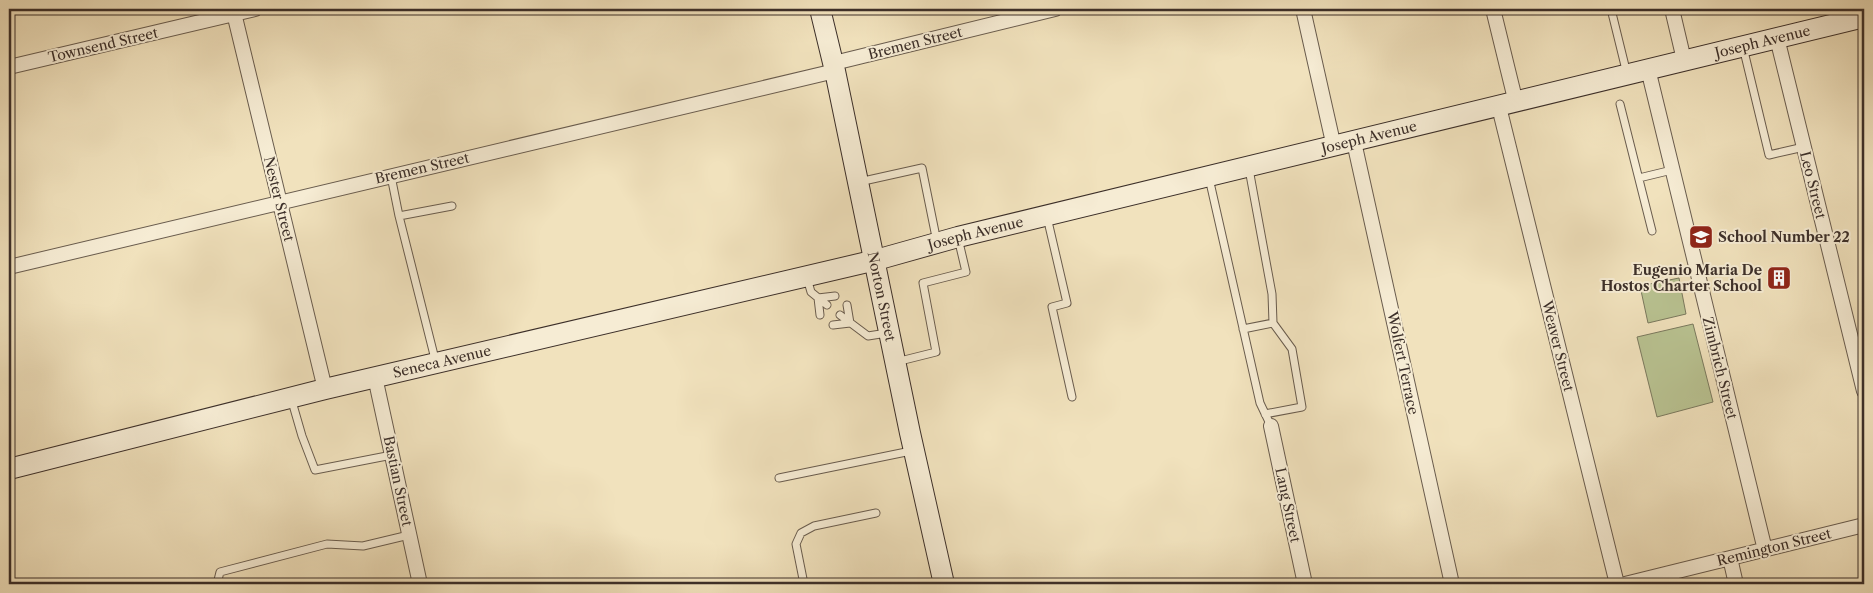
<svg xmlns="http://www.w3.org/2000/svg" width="1873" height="593" viewBox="0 0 1873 593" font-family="'Libre Caslon Text',serif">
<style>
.green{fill:#b9c392;stroke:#7a795e}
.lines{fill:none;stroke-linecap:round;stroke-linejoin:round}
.service-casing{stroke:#695c4e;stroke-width:9}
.minor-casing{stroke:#695c4e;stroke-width:16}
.secondary-casing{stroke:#3c2f29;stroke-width:22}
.service{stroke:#f6ecd4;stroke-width:7}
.minor{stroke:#f6ecd4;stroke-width:14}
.secondary{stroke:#f6ecd4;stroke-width:20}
.labels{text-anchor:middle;stroke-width:4;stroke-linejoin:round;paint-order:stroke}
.street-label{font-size:14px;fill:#3c2f29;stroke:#f6ecd4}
.poi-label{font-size:14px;font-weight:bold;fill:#3c2f29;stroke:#f6ecd4;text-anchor:start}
</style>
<rect width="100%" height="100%" fill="#f1e2bd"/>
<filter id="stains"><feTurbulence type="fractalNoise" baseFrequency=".004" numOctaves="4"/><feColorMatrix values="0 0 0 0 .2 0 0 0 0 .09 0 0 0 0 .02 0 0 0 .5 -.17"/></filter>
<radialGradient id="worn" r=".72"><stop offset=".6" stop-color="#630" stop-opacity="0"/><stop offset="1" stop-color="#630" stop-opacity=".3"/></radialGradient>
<path class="green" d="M1679 278 1686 314 1648 323 1640 286Z
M1693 324 1713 402 1657 417 1637 337Z"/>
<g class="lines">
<defs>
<path id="service" d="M1611 9 1627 74
M1743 47 1769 155 1804 147
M1620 104 1652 231
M1249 169 1272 294 1273 323 1292 349 1302 407 1265 414
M391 176 399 216 436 363
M1209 178 1260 403 1271 426
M1639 178 1672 170
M859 182 922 168 937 242
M399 216 452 206
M1047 217 1067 303 1052 307 1072 397
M807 278 811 292 827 305
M820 315 818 298 835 296
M840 315 868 336 887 333
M833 325 850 323 847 305
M1243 329 1273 323
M896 362 936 352 923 283 966 272 958 238
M291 398 302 436 315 470 392 455
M779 478 911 451
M217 584 220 572 327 544 363 546 409 535
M804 584 796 544 801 533 814 526 876 513"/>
<path id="minor" d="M233 9 325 389
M1303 9 1334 147
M1493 9 1516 103
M1672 9 1684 60
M1777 38 1864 391
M834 63 1055 9
M9 67 255 9
M1648 69 1765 550
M1499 107 1617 584
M1354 142 1452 584
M9 267 835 71
M375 377 420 584
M1271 426 1305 584
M1730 558 1736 584
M1625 584 1864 525"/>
<g id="secondary">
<path id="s1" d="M820 9 835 71 910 433 944 584"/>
<path id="s2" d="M9 469 325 389 876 260 958 237 1864 17"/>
</g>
</defs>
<use href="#service" class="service-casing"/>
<use href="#minor" class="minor-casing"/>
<use href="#secondary" class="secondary-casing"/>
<use href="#service" class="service"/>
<use href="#minor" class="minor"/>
<use href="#secondary" class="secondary"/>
</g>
<defs>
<symbol id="school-square" viewBox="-11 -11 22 22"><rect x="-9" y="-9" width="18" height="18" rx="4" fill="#8f2418" stroke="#f6ecd4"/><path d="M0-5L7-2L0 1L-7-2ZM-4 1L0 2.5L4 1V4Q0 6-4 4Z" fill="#fff"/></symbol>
<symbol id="building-square" viewBox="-11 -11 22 22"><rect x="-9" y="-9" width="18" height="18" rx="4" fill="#8f2418" stroke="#f6ecd4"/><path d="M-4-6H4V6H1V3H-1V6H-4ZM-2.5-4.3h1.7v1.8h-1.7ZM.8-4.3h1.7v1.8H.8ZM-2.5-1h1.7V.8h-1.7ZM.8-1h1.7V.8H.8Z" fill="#fff"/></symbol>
</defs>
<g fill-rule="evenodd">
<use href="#school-square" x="1687" y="223" width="28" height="28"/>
<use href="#building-square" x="1765" y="264" width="28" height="28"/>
</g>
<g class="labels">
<g class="street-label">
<text dy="5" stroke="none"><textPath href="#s2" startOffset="1805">Joseph Avenue</textPath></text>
<text transform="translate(915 43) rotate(-14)" y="5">Bremen Street</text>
<text transform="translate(103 45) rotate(-13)" y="5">Townsend Street</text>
<text dy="5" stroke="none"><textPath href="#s2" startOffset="1400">Joseph Avenue</textPath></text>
<text transform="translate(422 168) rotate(-13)" y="5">Bremen Street</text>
<text transform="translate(1813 185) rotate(76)" y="5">Leo Street</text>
<text transform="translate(279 199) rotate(76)" y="5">Nester Street</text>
<text dy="5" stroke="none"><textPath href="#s2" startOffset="995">Joseph Avenue</textPath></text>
<text dy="5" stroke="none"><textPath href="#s1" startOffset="294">Norton Street</textPath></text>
<text transform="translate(1558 346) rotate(76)" y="5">Weaver Street</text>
<text dy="5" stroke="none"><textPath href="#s2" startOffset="446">Seneca Avenue</textPath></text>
<text transform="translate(1403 363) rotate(78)" y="5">Wolfert Terrace</text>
<text transform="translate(1720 368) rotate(76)" y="5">Zimbrich Street</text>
<text transform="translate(398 481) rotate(78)" y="5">Bastian Street</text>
<text transform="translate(1288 505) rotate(78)" y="5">Lang Street</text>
<text transform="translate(1774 547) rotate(-14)" y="5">Remington Street</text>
</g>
<g class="poi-label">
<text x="1718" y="242">School Number 22</text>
<text x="1762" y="275" text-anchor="end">Eugenio Maria De<tspan x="1762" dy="16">Hostos Charter School</tspan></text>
</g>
</g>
<rect width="1873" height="593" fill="none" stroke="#f1e2bd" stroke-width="30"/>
<rect x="10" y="10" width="1853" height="573" fill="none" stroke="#3c2f29" stroke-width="2.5"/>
<rect x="15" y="15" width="1843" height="563" fill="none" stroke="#3c2f29"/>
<rect width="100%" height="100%" filter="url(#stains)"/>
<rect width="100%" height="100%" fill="url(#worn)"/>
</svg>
